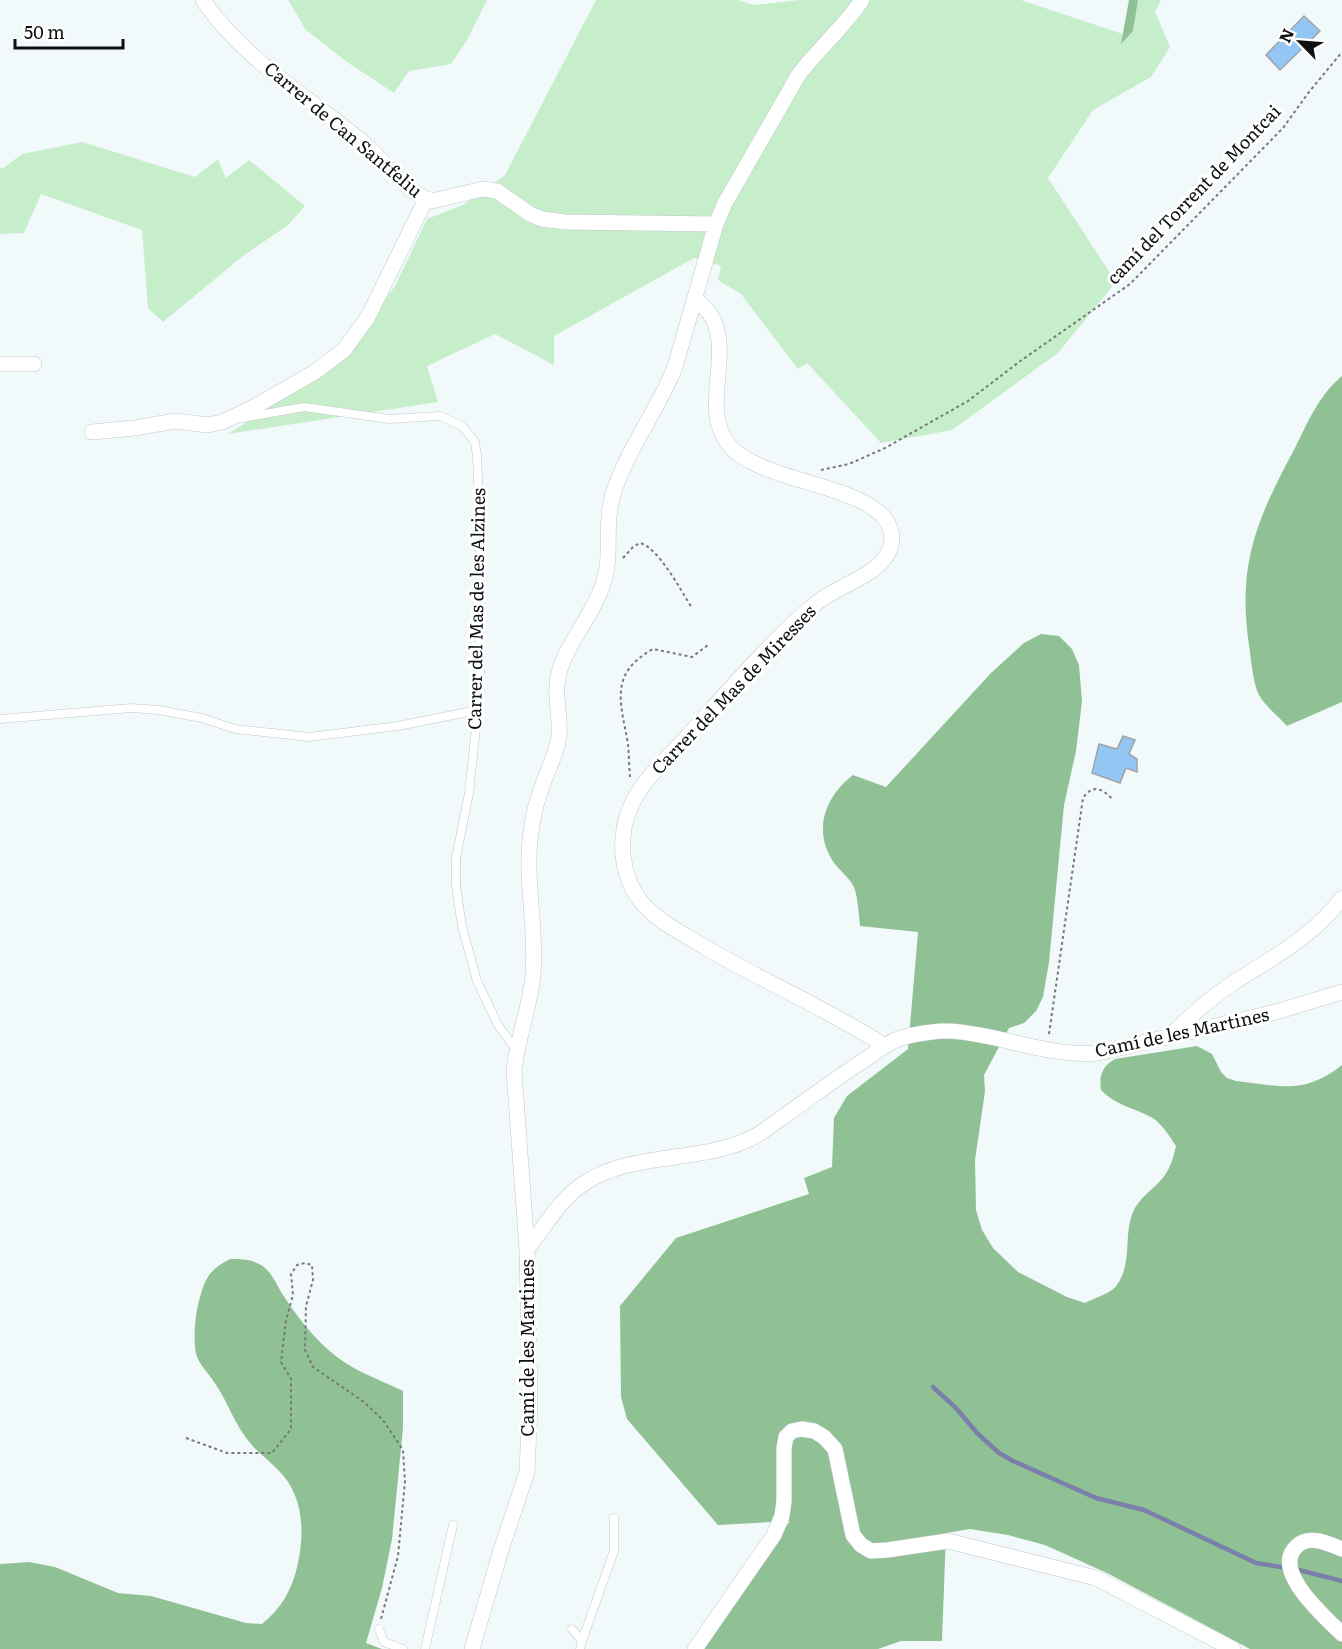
<svg xmlns="http://www.w3.org/2000/svg" width="1342" height="1649" viewBox="0 0 1342 1649" font-family="Literata,serif">
<style>
.green{fill:#c7eeca}
.forest{fill:#8fc194}
.lines{fill:none;stroke-linecap:round;stroke-linejoin:round}
.stream{stroke:#7a80a9;stroke-width:4.5}
.building{fill:#93c6f2;stroke:#a0a4a8;stroke-width:1.5}
.lane-casing{stroke:#c1c8c9;stroke-width:9}
.street-casing{stroke:#c1c8c9;stroke-width:16}
.path{stroke:#75797a;stroke-width:2;stroke-dasharray:3 3;stroke-linecap:butt}
.lane{stroke:#fff;stroke-width:8}
.street{stroke:#fff;stroke-width:15}
.labels{text-anchor:middle;stroke-width:6;stroke-linejoin:round;paint-order:stroke}
.street-label{font-size:18px;fill:#0d0f10;stroke:#fff}
</style>
<rect width="100%" height="100%" fill="#f2f9fa"/>
<path class="green" d="M288 0H487L467 40 451 64 409 71 394 93 347 62 306 30Z
M596 0H738L754 5 800 0H1021L1123 34 1121 43 1133 31 1138 0H1161L1155 12 1170 47 1151 77 1093 110 1048 178 1116 282 1058 353 952 430 881 443 807 363 798 369 741 294 718 280 721 266 694 258 554 336V365L495 334 427 366 438 402 228 434 341 361 395 286 427 219 463 205 505 175Z
M82 142 195 177 218 159 226 178 249 160 305 206 288 225 243 256 163 322 148 308 142 230 41 194 24 233 0 234V166L2 169 22 154Z"/>
<path class="forest" d="M1129 0H1138L1133 31 1121 44Z
M1342 376V702L1287 726C1278 716 1265 706 1259 695 1253 683 1251 658 1249 645 1237 563 1257 519 1295 448 1308 422 1319 395 1342 376Z
M1041 634 1059 636 1072 649 1079 665 1082 701 1076 751 1064 805 1049 962 1043 997 1036 1011 1024 1023 1009 1028 984 1075 985 1091 975 1160 976 1210 982 1230 993 1248 1018 1272 1067 1297 1085 1303C1094 1298 1112 1293 1117 1285 1133 1262 1123 1235 1133 1212 1139 1198 1151 1191 1161 1180 1170 1170 1173 1159 1176 1146 1169 1136 1162 1123 1151 1117 1134 1108 1115 1105 1101 1090 1099 1076 1102 1066 1115 1059L1197 1046 1212 1054 1221 1072 1227 1078 1236 1081C1281 1086 1304 1095 1342 1065V1649H1250L1109 1574 1045 1545 1008 1535 970 1529 946 1533 942 1641H901L878 1649H704L729 1609 790 1521 718 1525 627 1419 621 1397 620 1306 676 1238 809 1194 804 1178 832 1167 834 1118 847 1096 908 1049 918 932 860 926C859 915 858 901 855 890 852 880 841 872 835 864 812 833 824 797 853 775L886 787 991 673 1024 643Z
M230 1259C241 1259 251 1259 261 1265 272 1272 276 1284 283 1295 298 1318 315 1340 337 1357 356 1372 381 1380 403 1391V1428L392 1539 382 1588 366 1643 382 1649H0V1564L29 1562 55 1567 118 1593 151 1596 246 1623 262 1624C282 1608 293 1588 298 1563 305 1530 303 1493 277 1469 269 1460 258 1453 251 1444 235 1426 229 1404 216 1385 211 1376 202 1368 198 1359 192 1347 195 1313 199 1301 205 1278 209 1270 230 1259Z"/>
<g class="lines">
<path class="stream" d="M933 1387 956 1408 977 1433 999 1453 1013 1461 1096 1498 1144 1510 1157 1516 1256 1563 1287 1568
M1295 1569 1342 1581"/>
</g>
<path class="building" d="M1304 16 1320 31 1280 70 1266 55Z
M1123 736 1135 740 1129 754 1137 759V772L1126 768 1120 783 1092 773 1099 744 1117 749Z"/>
<g class="lines">
<defs>
<path id="lane" d="M242 418 304 407 389 419 440 416 462 426 475 442 477 456 480 525V691L469 793 456 858V886L462 926 477 981 498 1025 516 1050
M0 719 131 708 159 710 202 718 235 729 309 737 398 726 478 710
M379 1629 384 1642 403 1649
M572 1629 582 1641 580 1649
M582 1641 614 1551V1518
M425 1649 453 1525"/>
<path id="street" d="M203 0C244 61 311 98 366 145 385 161 408 195 432 201L483 189 497 191 530 214 542 219 565 222 716 224
M695 298C702 305 709 311 713 319 732 359 700 409 729 445 761 484 875 484 890 528 894 539 891 550 884 559 870 578 833 588 814 605 769 643 725 695 685 739 666 760 641 781 630 808 617 840 621 878 643 904 659 922 682 933 703 946 762 981 826 1008 885 1046
M0 364H34
M92 432 135 428 175 421 208 425 222 422 254 407 315 372 344 350 368 317 426 199
M1170 1036C1188 1018 1208 1000 1230 985 1270 959 1312 938 1342 898
M527 1249C545 1227 559 1200 583 1184 628 1153 695 1162 745 1141 758 1136 769 1127 780 1119 809 1099 836 1078 866 1059 877 1051 888 1042 901 1038 911 1035 922 1033 932 1032 953 1029 975 1034 995 1038 1029 1046 1064 1056 1098 1053L1276 1012 1342 992
M1342 1549C1329 1544 1310 1534 1297 1546 1270 1570 1325 1617 1342 1634
M472 1649 501 1550 527 1472 530 1404 527 1249 514 1071C517 1038 531 1006 533 973 537 926 524 879 531 832 533 816 537 799 543 784 548 769 557 753 559 736 561 715 553 695 559 673 567 642 593 616 603 584 613 556 604 527 612 498 625 452 657 412 675 367L716 224 725 203 799 74C819 48 844 27 862 0
M695 1649 774 1535 782 1516 784 1501V1448L786 1437 792 1431 802 1429 814 1431 824 1437 835 1449 853 1535 861 1545 871 1551 887 1550 948 1541 1096 1578 1233 1649"/>
</defs>
<use href="#lane" class="lane-casing"/>
<use href="#street" class="street-casing"/>
<path class="path" d="M821 470 849 464 885 448 968 401 1019 362 1130 284 1283 128 1309 92 1342 52
M623 558 633 547 640 543C659 548 681 591 692 608
M630 777C629 766 629 754 628 744 621 703 608 674 653 649L692 657 708 645
M1049 1034 1083 798C1093 784 1102 788 1113 800
M186 1438 227 1453H272L291 1429V1379L281 1362 286 1320 293 1295 291 1274 297 1265 305 1263 312 1265 313 1280 306 1306 305 1350 313 1367 364 1402 383 1420 403 1450 405 1481 398 1556 381 1619"/>
<use href="#lane" class="lane"/>
<use href="#street" class="street"/>
</g>
<g class="labels">
<g class="street-label">
<text transform="translate(343 130) rotate(40)" y="6">Carrer de Can Santfeliu</text>
<text transform="translate(1194 195) rotate(-46)" y="6">camí del Torrent de Montcai</text>
<text transform="translate(477 609) rotate(-89)" y="6">Carrer del Mas de les Alzines</text>
<text transform="translate(734 690) rotate(-46)" y="6">Carrer del Mas de Miresses</text>
<text transform="translate(1182 1033) rotate(-12)" y="6">Camí de les Martines</text>
<text transform="translate(528 1348) rotate(-90)" y="6">Camí de les Martines</text>
</g>
</g>
<g transform="translate(1300 42) rotate(295)" stroke="#ffffff" stroke-width="4.5" paint-order="stroke">
<path d="M0-4.5L10 22L0 15L-10 22Z" fill="#0d0f10"/>
<text y="-9" font-size="16" font-weight="bold" text-anchor="middle" fill="#0d0f10">N</text>
</g>
<path d="M15 39v9h108v-9" fill="none" stroke="#0d0f10" stroke-width="3"/>
<text x="24" y="39" font-size="18" fill="#0d0f10" stroke="#ffffff" stroke-width="4.5" paint-order="stroke">50 m</text>
</svg>
